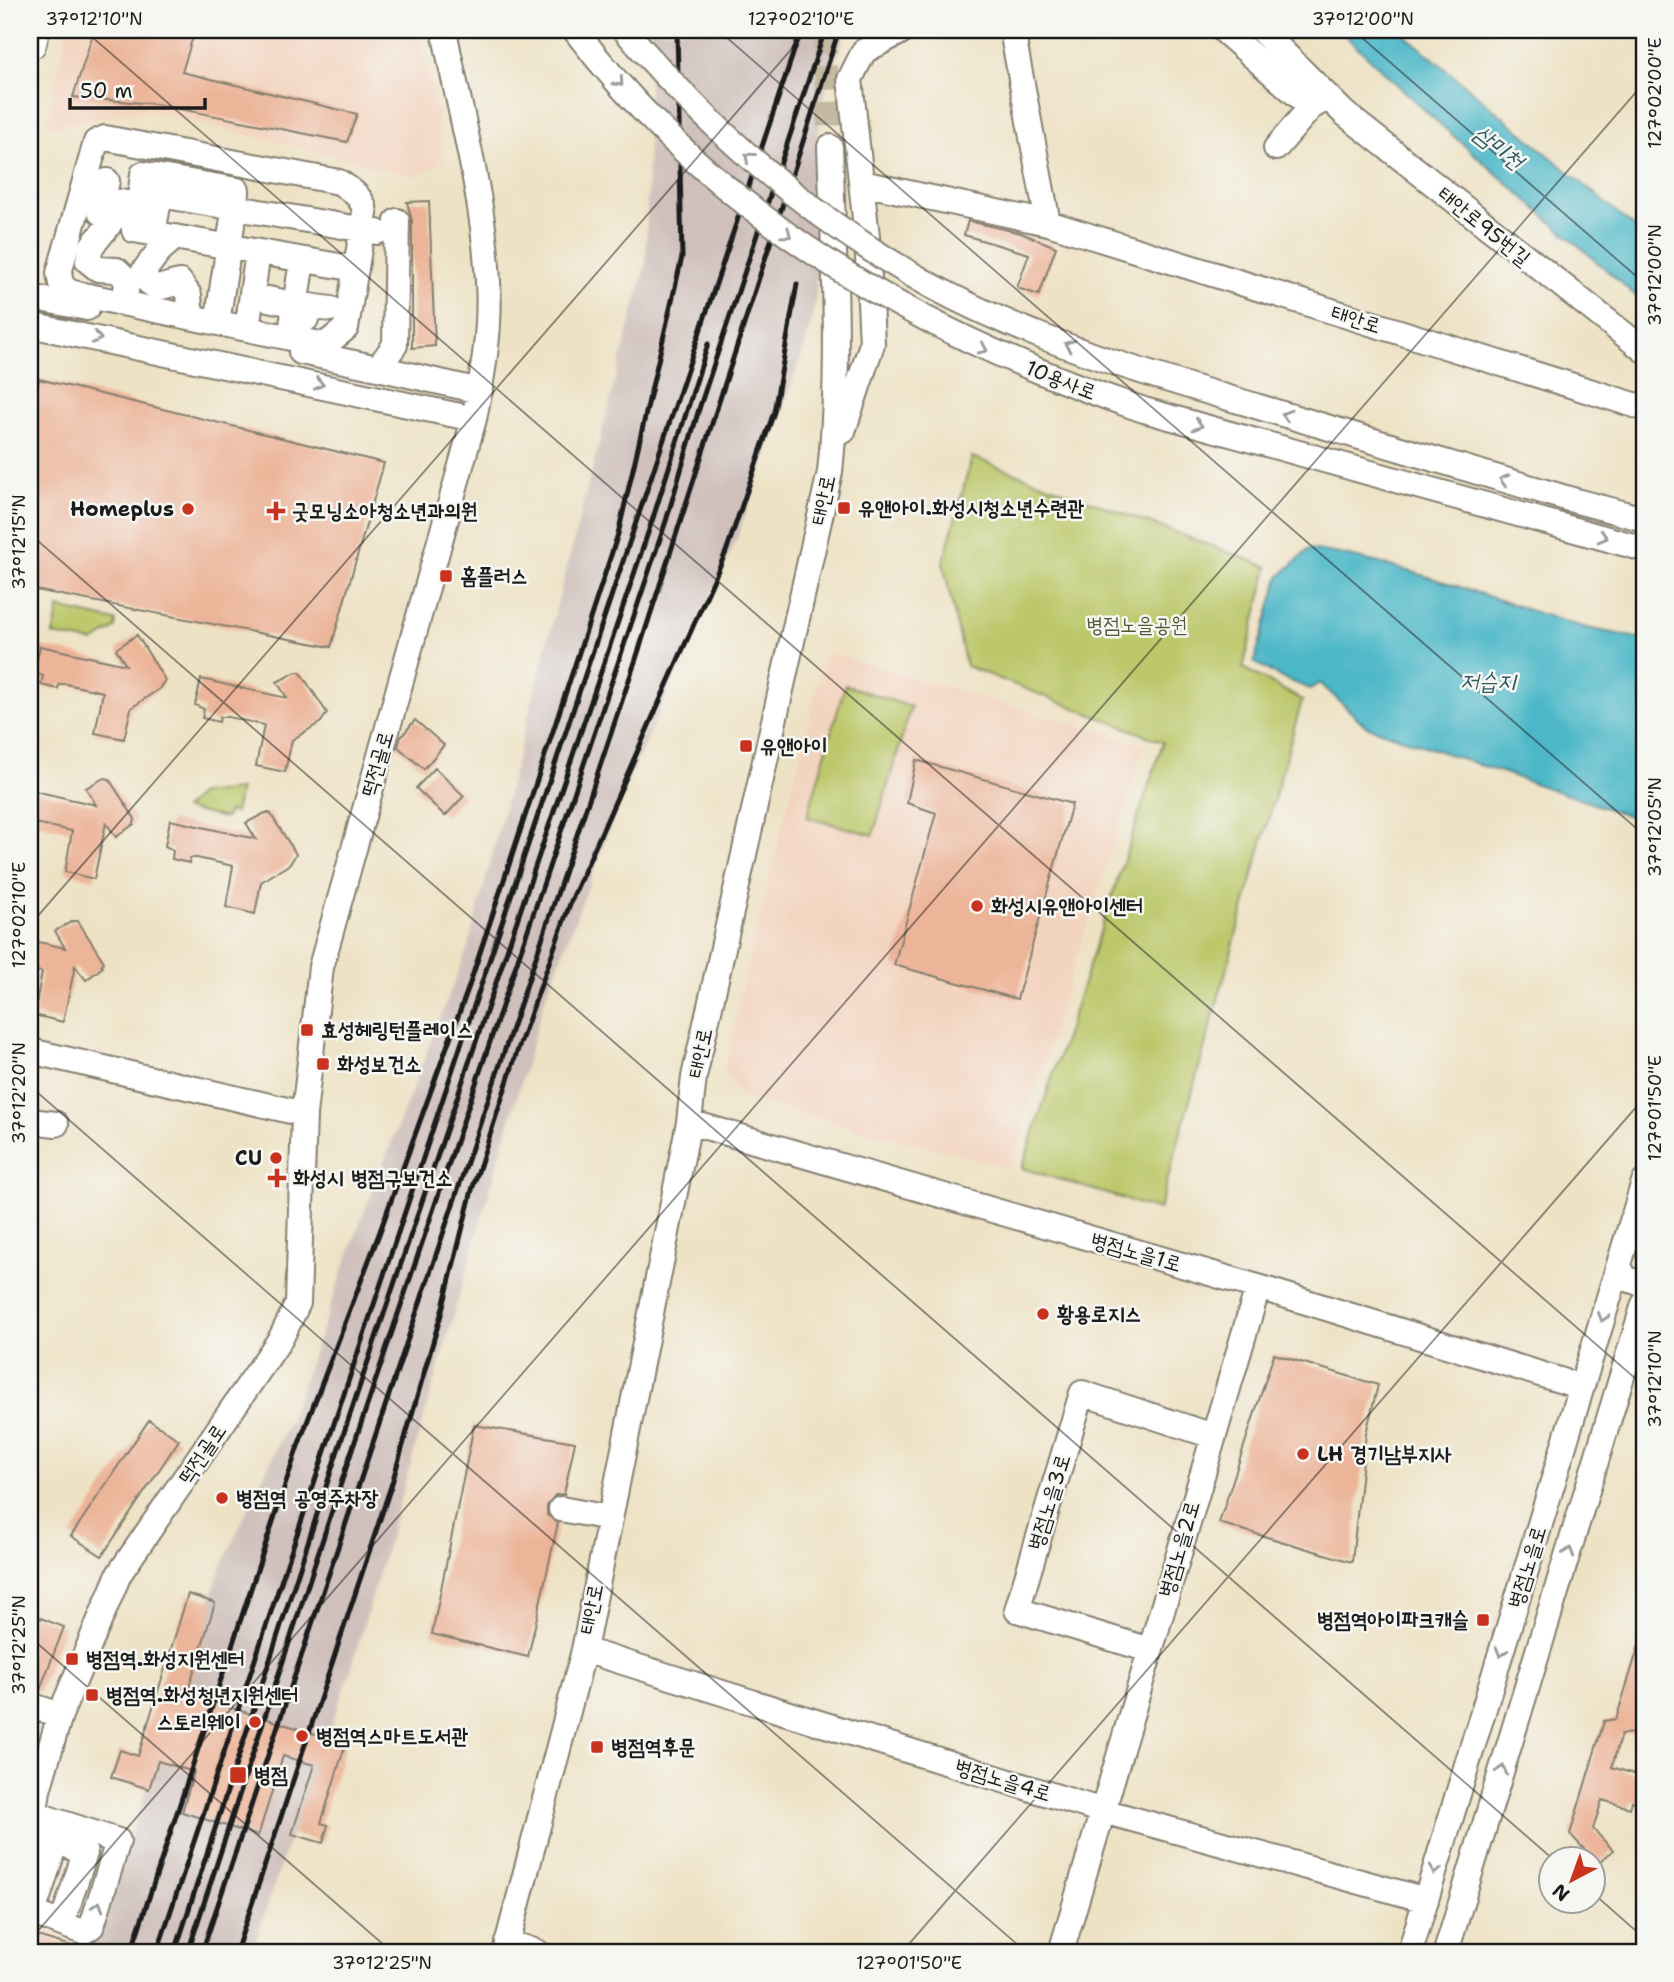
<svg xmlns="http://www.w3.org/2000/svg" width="1674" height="1982" viewBox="0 0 1674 1982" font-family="'Shantell Sans','Poor Story',sans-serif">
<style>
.built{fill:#f3d4bf}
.industrial{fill:#cfc0bb}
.green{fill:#bcc86a;stroke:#6c7243;stroke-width:2}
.water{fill:#4cb7c8;stroke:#346a72;stroke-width:2}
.building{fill:#ecb498}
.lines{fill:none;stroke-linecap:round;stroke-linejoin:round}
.minor-tunnel{stroke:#c4baa3;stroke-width:24;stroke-dasharray:24 12;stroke-linecap:butt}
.minor-casing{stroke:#857f70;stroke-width:28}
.major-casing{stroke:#857f70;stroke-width:35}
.minor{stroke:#fff;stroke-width:24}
.major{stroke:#fff;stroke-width:32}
.rail{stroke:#1c1c1c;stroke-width:5}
.minor-bridge-casing{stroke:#857f70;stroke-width:28;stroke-linecap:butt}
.minor-bridge{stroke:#fff;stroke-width:24}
.oneway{stroke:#999}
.ticks{fill:none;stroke:#1c1c1c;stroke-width:2;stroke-opacity:0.45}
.poi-dot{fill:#c8321e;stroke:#f6f6f2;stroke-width:2.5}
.labels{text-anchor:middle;stroke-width:5;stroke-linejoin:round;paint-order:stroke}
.street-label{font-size:21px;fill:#1c1c1c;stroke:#f6f6f2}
.poi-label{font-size:21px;font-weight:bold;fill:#1c1c1c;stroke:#f6f6f2;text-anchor:start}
.park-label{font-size:21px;fill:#545837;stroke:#f6f6f2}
.water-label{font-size:23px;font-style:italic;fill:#2f5a61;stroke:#f6f6f2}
.neatline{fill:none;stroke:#1c1c1c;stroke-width:2.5}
.ticks-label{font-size:18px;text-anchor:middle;fill:#1c1c1c}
</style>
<rect width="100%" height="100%" fill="#f6f6f2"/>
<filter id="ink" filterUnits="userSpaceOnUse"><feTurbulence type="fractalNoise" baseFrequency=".0143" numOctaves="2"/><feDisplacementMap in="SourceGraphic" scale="14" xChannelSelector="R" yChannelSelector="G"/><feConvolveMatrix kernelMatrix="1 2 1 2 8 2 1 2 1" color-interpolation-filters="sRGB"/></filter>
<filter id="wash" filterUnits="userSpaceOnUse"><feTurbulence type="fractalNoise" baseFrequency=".00686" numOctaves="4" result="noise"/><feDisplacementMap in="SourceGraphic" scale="28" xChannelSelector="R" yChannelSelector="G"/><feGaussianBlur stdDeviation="1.57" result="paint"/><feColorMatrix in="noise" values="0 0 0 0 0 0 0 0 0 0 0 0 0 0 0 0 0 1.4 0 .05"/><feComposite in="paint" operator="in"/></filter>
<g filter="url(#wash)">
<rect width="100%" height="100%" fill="#eee2c5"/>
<path class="built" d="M67 30H417L434 94 445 160 416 177 148 110 46 127Z
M826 652 1145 745 1009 1168 742 1098 725 1071 743 981Z
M30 1924 82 1942 79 1952H30Z"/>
<path class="industrial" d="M650 30H847L826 88 817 141 816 297 806 343 738 536 628 782 545 999 350 1673 288 1843 252 1952H79L82 1942 95 1941 221 1567 289 1421 361 1220 468 947 646 263Z"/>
<path class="green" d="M972 457 1268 567 1243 668 1302 700 1159 1210 1022 1168 1163 742 966 666 943 563Z
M59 608 116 621 115 628 93 642 53 635Z
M845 685 911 707 873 835 807 817Z
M240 790 235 813 228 811 226 818 184 809 200 794Z"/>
<path class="water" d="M1339 30H1399L1644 235V303L1432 117Z
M1309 549C1402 562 1487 598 1576 625 1598 632 1622 633 1644 640V821L1366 726 1320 683 1310 689 1280 677 1254 662 1279 577Z"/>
<g id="blocks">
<path class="building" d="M94 30H195L182 72 357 114 347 142 155 104 73 97Z
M429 201 435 346 412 348V221L407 202Z
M968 221 1021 233 1056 247 1039 295 1017 288 1029 254 964 235Z
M39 379 384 463 331 647 30 589V425Z
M137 635 165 680 159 689 131 708 124 739 95 733 103 692 66 684H59L58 689 41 685 43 676 34 672 40 646 126 665 116 649Z
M296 672H300L327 713 321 722 292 740 285 772 256 766 264 725 228 717H220L219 722 202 718 204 709 195 705 201 679 287 698 277 682Z
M415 720 444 745 424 769 398 747 401 737Z
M916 760 1072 804 1017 999 894 965 936 813 907 803Z
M435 768 464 796 445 816 416 788Z
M104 778 109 779 135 819 134 824 116 837 106 823 94 879 65 872 72 831 30 822V790L96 805 86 788Z
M265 813H270L296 854 290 864 261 882 255 914 226 907 233 866 197 858H190L189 863 172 859 173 850 165 846 170 820 256 839 246 823Z
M73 921H78L104 962 101 965 103 967 86 980 75 966 63 1022 34 1015 42 972 30 970V940L65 948 55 931Z
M1274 1354 1378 1385 1366 1433 1352 1562 1219 1523Z
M149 1420 179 1440 102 1556 71 1536Z
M474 1425 575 1442 564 1494 555 1495 547 1506V1515L558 1523 528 1657 432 1634Z
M188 1594 215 1603 187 1694 325 1737 327 1730 348 1736 321 1823 328 1825 323 1843 292 1834 314 1765 283 1756 258 1836 182 1812 194 1772 158 1761 149 1789 111 1777 120 1750 138 1756Z
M30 1614 64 1627 39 1692 30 1690Z
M1641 1639H1644V1698L1634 1733 1621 1734 1612 1767 1644 1777V1805L1632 1801 1630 1808 1602 1800 1593 1829 1613 1850 1598 1864 1570 1834 1604 1721 1616 1719Z
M30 1934 78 1948V1952H30Z"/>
</g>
</g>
<g filter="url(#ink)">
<use href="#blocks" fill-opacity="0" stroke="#857f70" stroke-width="2"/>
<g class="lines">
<path class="minor-tunnel" d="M824 30 830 147"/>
<defs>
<path id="minor" d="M1022 30 1014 41 1048 223
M1223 30 1311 107 1327 98
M1261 30 1344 113 1644 350
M105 138 339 182C351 190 364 198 365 213L346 328 325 345 69 292 61 284 59 273 96 142Z
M1276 148 1311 107
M107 181 100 212 155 222 160 195 377 232
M862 183 1048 223 1644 408
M109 200 139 205 143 174 237 190
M109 225 91 247 88 261 98 269 117 270 127 280 125 303
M134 230 356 269
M175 237 159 251 144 271 145 279C160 293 163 285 180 282L189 295 190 307 183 316
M30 297 87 308
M268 299 283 302
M306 319 309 306 331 309
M217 323 237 192
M30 325 474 419
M247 329 256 266
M290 338 300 274
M301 352 378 368 395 345 397 221
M378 368 480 391
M843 431 872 344 867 237 850 79 864 51 904 30
M1569 499 1644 519
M1561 526 1644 549
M30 1051 304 1114
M30 1121 56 1124
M689 1122 1258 1287 1582 1387
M1619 1266 1625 1278 1639 1283 1644 1281
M561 1509 609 1518
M584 1650 1103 1811 1426 1900
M1150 1650 1017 1610 1082 1393 1213 1436
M30 1705 60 1715
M32 1831 85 1853 66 1911
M30 1848 38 1790 60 1715 119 1574 281 1338 298 1303 304 1114 321 967 474 419C483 374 491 328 488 282 484 197 460 113 444 30
M30 1850 51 1857 33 1913 83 1932 92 1926 118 1841 35 1814
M507 1942 537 1952
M505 1952 584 1650 689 1122 694 1077 830 472C841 364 834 256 830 147
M1061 1952 1258 1287
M1410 1952 1644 1182
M1446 1952 1644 1304"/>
<path id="major" d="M30 43 33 30"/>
</defs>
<use href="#minor" class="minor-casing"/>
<use href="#major" class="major-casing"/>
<use href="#minor" class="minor"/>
<use href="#major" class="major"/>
<path class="rail" d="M131 1952 298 1446 379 1234 469 986 618 534 682 257 677 30
M157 1952C373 1312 589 672 801 30
M175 1952 335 1459 653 518 708 344
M188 1952 347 1465 666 521 699 409 825 30
M202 1952 636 659 839 30
M236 1952 392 1483 442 1311 472 1190 517 1052 571 901 726 552 774 412 797 284"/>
<defs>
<path id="minor-bridge" d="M575 30C718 220 923 336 1144 410L1561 526
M625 30C712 132 813 220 930 285 1032 341 1148 374 1259 407 1362 438 1466 468 1569 499"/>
</defs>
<use href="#minor-bridge" class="minor-bridge-casing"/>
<use href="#minor-bridge" class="minor-bridge"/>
</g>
<defs><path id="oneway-chevron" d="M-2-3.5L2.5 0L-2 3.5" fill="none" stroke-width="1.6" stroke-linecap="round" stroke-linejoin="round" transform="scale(1.75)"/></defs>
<g class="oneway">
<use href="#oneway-chevron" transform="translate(619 82) rotate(48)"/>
<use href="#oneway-chevron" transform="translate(749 157) rotate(-139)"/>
<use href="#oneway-chevron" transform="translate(787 234) rotate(36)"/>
<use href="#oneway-chevron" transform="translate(97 338) rotate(12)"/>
<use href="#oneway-chevron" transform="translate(1069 345) rotate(-159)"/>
<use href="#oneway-chevron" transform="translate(983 349) rotate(24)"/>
<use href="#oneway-chevron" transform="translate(319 384) rotate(13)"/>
<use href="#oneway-chevron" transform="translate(1286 415) rotate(-163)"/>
<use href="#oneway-chevron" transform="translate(1198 425) rotate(16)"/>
<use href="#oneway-chevron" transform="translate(1504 480) rotate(-163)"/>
<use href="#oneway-chevron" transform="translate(1603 537) rotate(15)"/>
<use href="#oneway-chevron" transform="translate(1603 1317) rotate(107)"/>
<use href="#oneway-chevron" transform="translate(1569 1552) rotate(-73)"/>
<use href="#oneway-chevron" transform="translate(1501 1652) rotate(107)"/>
<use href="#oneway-chevron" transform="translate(1502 1770) rotate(-73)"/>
<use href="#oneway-chevron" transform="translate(1435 1870) rotate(107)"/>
<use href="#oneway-chevron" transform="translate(98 1906) rotate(-73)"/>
</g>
</g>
<path class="ticks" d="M84 30 1644 1386M718 30 1644 835M1353 30 1644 283M30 534 1554 1860M30 925 808 30M30 1086 1026 1952M30 1637 392 1952M1594 1894 1644 1938M30 1940 1644 83M902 1952 1644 1098"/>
<g class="poi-dot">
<rect x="837" y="501" width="14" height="14" rx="3.5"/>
<circle cx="188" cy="509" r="7"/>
<path d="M272.5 500.5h7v7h7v7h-7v7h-7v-7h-7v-7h7z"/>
<rect x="439" y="569" width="14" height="14" rx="3.5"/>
<rect x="739" y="739" width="14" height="14" rx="3.5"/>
<circle cx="977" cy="906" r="7"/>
<rect x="300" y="1023" width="14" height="14" rx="3.5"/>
<rect x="316" y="1057" width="14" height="14" rx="3.5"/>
<circle cx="276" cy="1158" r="7"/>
<path d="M273.5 1167.5h7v7h7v7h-7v7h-7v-7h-7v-7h7z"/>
<circle cx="1043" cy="1314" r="7"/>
<circle cx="1303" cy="1454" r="7"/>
<circle cx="222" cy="1498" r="7"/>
<rect x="1476" y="1613" width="14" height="14" rx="3.5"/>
<rect x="65" y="1652" width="14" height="14" rx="3.5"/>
<rect x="85" y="1688" width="14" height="14" rx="3.5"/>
<circle cx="255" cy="1722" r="7"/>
<circle cx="302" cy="1736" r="7"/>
<rect x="590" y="1740" width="14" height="14" rx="3.5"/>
<rect x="229" y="1766" width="18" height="18" rx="3.5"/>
</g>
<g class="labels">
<g class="street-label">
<text transform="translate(1484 226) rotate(39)" y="7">태안로95번길</text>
<text transform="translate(1356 319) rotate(17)" y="7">태안로</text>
<text transform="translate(1061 380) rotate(21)" y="7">10용사로</text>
<text transform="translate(823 500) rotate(-78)" y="7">태안로</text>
<text transform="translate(377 764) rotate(-74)" y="7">떡전골로</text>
<text transform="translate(700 1053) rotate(-78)" y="7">태안로</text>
<text transform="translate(1136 1252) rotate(16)" y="7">병점노을1로</text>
<text transform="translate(202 1454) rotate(-56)" y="7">떡전골로</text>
<text transform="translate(1049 1502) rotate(-73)" y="7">병점노을3로</text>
<text transform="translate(1179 1549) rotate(-74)" y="7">병점노을2로</text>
<text transform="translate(1527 1567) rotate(-73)" y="7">병점노을로</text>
<text transform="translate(591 1609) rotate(-79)" y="7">태안로</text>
<text transform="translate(1003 1780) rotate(17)" y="7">병점노을4로</text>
</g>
<g class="poi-label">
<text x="858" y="515">유앤아이.화성시청소년수련관</text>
<text x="174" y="516" text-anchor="end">Homeplus</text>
<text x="292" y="518">굿모닝소아청소년과의원</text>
<text x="460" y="583">홈플러스</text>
<text x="760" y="753">유앤아이</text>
<text x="991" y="913">화성시유앤아이센터</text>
<text x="321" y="1037">효성헤링턴플레이스</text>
<text x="337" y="1071">화성보건소</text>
<text x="262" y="1165" text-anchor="end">CU</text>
<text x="293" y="1185">화성시 병점구보건소</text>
<text x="1057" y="1321">황용로지스</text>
<text x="1317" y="1461">LH 경기남부지사</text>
<text x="236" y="1505">병점역 공영주차장</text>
<text x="1469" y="1627" text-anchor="end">병점역아이파크캐슬</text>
<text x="86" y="1666">병점역.화성지원센터</text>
<text x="106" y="1702">병점역.화성청년지원센터</text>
<text x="241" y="1729" text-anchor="end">스토리웨이</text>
<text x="316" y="1743">병점역스마트도서관</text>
<text x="611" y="1754">병점역후문</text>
<text x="254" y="1782">병점</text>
</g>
<g class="park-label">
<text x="1137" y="632">병점노을공원</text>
</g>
<g class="water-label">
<text transform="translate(1499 147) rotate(38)" y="8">삼미천</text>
<text x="1488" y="689">저습지</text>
</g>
</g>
<rect width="1674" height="1982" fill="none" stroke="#f6f6f2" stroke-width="77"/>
<g transform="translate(1572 1880) rotate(221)"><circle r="33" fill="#f6f6f2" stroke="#9f9f9c" stroke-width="2"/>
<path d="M0-5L12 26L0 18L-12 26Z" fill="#c8321e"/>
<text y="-10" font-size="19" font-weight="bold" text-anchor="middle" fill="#1c1c1c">N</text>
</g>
<path d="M70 98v10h135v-10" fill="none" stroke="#1c1c1c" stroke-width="3.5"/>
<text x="80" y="98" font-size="21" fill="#1c1c1c" stroke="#f6f6f2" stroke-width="5" paint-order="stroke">50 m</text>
<rect x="38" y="38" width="1598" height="1906" class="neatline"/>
<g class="ticks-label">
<text x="94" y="25">37°12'10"N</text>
<text x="801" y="25">127°02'10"E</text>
<text x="1363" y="25">37°12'00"N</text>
<text transform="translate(1655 93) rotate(-90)" y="6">127°02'00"E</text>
<text transform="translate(1655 275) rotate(-90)" y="6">37°12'00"N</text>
<text transform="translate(19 542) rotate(-90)" y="6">37°12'15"N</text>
<text transform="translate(1655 827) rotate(-90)" y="6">37°12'05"N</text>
<text transform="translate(19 915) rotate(-90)" y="6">127°02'10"E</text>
<text transform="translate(19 1093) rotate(-90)" y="6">37°12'20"N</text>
<text transform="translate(1655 1108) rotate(-90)" y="6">127°01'50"E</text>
<text transform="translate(1655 1379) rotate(-90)" y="6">37°12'10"N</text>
<text transform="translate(19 1645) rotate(-90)" y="6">37°12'25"N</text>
<text x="382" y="1969">37°12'25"N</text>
<text x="909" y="1969">127°01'50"E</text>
</g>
</svg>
